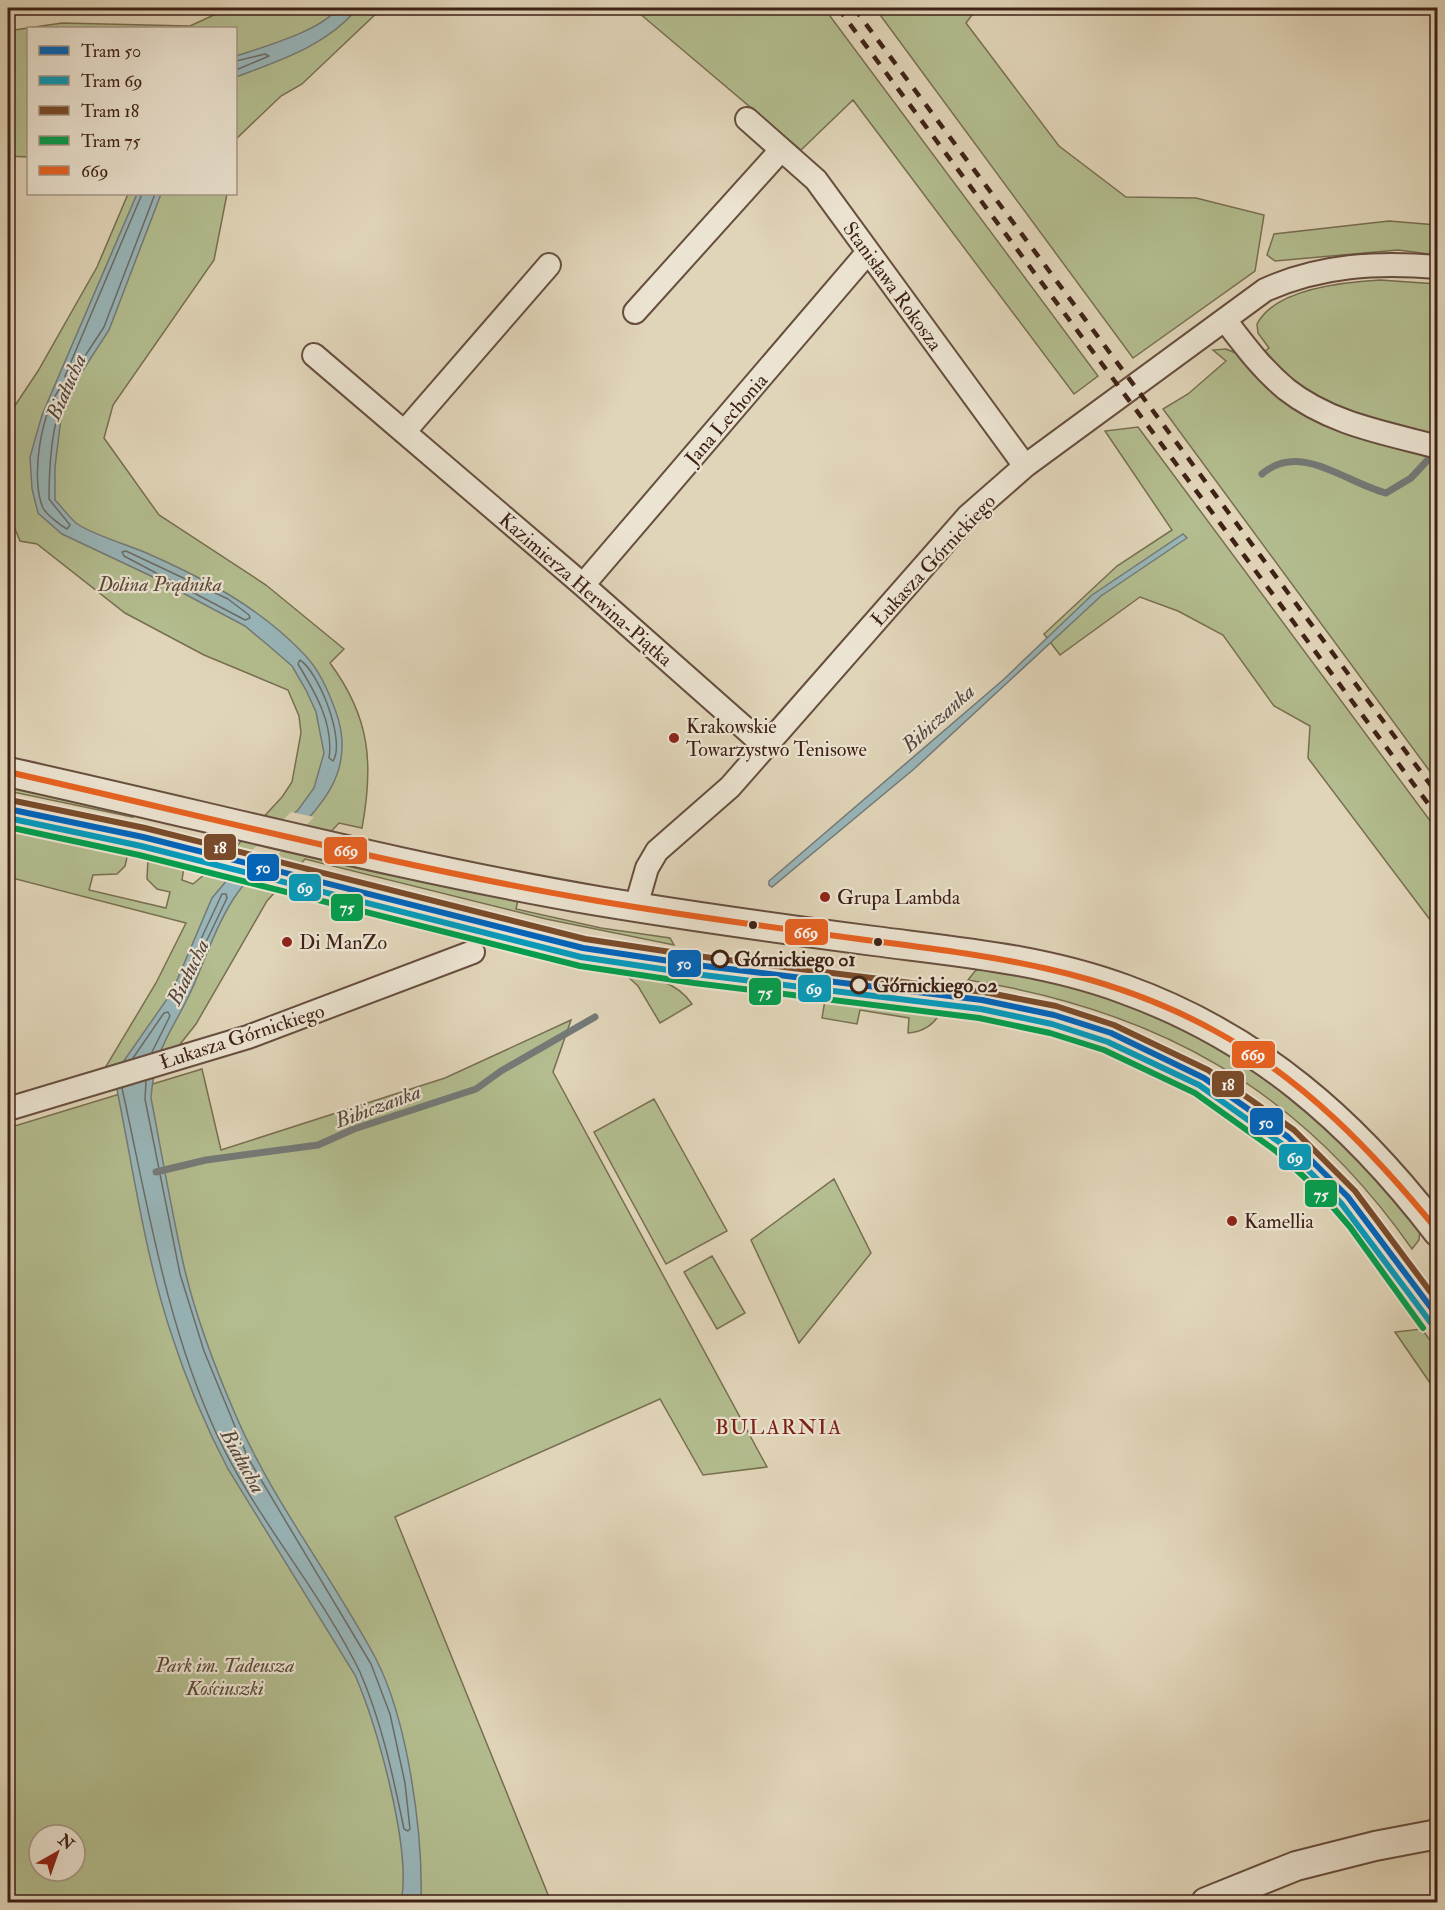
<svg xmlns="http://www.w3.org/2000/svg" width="1445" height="1910" viewBox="0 0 1445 1910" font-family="'IM FELL Double Pica',serif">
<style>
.green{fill:#b3bd8f;stroke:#786f52;stroke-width:1.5;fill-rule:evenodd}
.water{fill:#98b6ba;stroke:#747a78;stroke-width:1.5}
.pier{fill:#e1d5b9}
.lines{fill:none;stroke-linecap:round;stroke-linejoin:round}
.shore{stroke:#6b6c68;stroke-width:1.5}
.stream{stroke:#747a78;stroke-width:7}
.minor-casing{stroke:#674e3f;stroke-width:26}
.tertiary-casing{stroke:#674e3f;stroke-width:32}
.minor{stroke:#ece4d2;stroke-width:22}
.tertiary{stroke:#ece4d2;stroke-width:28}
.rail{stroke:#3e2116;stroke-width:4.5;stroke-dasharray:10 10;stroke-linecap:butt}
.bus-1-casing{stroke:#ece4d2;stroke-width:10}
.bus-1{stroke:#e96221;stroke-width:6}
.tram-1-casing{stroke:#ece4d2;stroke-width:10}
.tram-2-casing{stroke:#ece4d2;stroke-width:10}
.tram-3-casing{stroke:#ece4d2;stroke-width:10}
.tram-4-casing{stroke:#ece4d2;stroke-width:10}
.tram-1{stroke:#0065bd;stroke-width:6}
.tram-2{stroke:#069bbc;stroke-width:6}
.tram-3{stroke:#7a4b2a;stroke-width:6}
.tram-4{stroke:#039f4e;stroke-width:6}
.poi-dot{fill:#8f2418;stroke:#ece4d2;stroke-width:2}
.bus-dot{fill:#3e2116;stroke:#ece4d2;stroke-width:2}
.stop-dot{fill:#ece4d2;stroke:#3e2116;stroke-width:3}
.labels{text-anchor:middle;stroke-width:4.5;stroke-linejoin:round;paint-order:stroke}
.street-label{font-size:20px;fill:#3e2116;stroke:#ece4d2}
.park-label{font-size:20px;font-style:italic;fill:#5b4834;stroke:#ece4d2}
.poi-label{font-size:20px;fill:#3e2116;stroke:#ece4d2;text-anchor:start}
.stop-label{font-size:20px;font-weight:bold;fill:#3e2116;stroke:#ece4d2;text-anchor:start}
.water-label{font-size:21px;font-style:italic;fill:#54463f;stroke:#ece4d2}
.neighbourhood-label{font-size:21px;letter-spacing:1.5px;fill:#7a1f14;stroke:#ece4d2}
.line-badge{stroke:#ece4d2;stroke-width:2}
.badge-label{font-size:16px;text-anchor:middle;font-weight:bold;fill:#fff}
</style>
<rect width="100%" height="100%" fill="#e1d5b9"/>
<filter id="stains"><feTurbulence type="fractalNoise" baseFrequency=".00333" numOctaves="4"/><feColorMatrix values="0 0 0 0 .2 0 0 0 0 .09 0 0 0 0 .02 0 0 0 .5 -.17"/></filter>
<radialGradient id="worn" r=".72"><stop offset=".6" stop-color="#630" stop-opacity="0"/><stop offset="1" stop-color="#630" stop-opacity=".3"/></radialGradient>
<path class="green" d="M229 8H382L302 84 281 96 236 139V28H28V157L8 156V31L62 23 190 26Z
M643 8H824L1098 376 1074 394 853 100 801 150 639 13Z
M875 8H977L966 23 1059 146 1126 197 1196 198 1264 215 1255 271 1133 358Z
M128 194H227L214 260 113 405 104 438 159 515 266 585 344 649 330 663C370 717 374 763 362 828L339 823 311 853 518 900 516 909 601 928 670 938 674 945 546 919 305 859 267 901 196 1024 177 1048 105 1068 156 983 186 923 8 877V827L128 853 125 866 117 874 93 875 89 890 166 908 170 892 157 889 147 879 148 858 184 867 182 880 193 884 205 874 210 875 282 797 292 782 301 733 299 716 288 690 204 655 125 613 37 544 20 541 8 512V416L38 371 97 267Z
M1389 221 1437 225V255L1398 250 1275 261 1267 255 1274 234Z
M1380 280 1437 284V439L1309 398 1263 353 1269 348 1258 333 1257 324C1275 289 1344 282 1380 280Z
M1226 349 1238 354 1274 386 1437 455V781L1163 409 1188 394 1226 361 1213 350Z
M1138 427 1437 830V929L1308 758 1310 726 1274 706 1223 635 1178 611 1140 597 1060 655 1044 634 1117 566 1172 530 1105 431Z
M8 781 126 811 132 817 8 791Z
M987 966 1121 1000 1227 1050 1344 1139 1420 1230 1419 1240 1412 1249C1301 1090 1158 1010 968 980L975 971Z
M624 973C650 977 677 981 692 1004L660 1023 638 986Z
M713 983 915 1007 941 1010C936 1024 923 1032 908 1033L909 1018 860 1010 857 1024 822 1018 825 1000Z
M965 1004C1145 1027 1289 1115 1393 1263L1391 1265C1289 1116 1143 1031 965 1006Z
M571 1020 553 1072 767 1467 703 1475 660 1399 395 1517 551 1902H8V1128L202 1069 221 1150 445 1078ZM39 1835H75V1871H39Z
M654 1099 727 1231 666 1264 594 1132Z
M834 1179 871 1253 799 1343 751 1240Z
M712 1256 745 1313 717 1329 684 1272Z
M1422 1329 1437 1350V1393L1395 1332Z"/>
<path class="water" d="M338 8H358C326 46 281 60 236 77V56C263 47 321 31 338 8Z
M137 194H161L109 330 74 384 61 418 55 467V500C62 507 68 516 76 523 92 535 132 546 151 555 207 580 260 608 303 653 319 669 328 690 336 712 367 799 274 837 234 898 216 926 205 959 192 989 172 1033 155 1045 151 1098 162 1155 172 1214 185 1271 197 1320 216 1370 236 1416 273 1502 332 1576 376 1659 408 1721 423 1833 421 1902H401C412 1849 377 1726 355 1675L228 1469C205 1425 185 1377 170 1330 143 1247 132 1160 114 1075L172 992 212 898 239 866 298 810 314 788 324 753 316 712 306 690 292 666 269 646 245 626 149 575 62 534 38 513 32 489 30 457 42 415Z
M1183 534 1187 538 1101 596 914 769 772 887 769 885V881L1003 680 1092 595Z"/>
<path class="pier" d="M291 812 314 817 250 884 224 878Z"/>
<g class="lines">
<path class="shore" d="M236 61 265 54 269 56 236 70
M142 194 65 376 66 380 70 379 104 327 155 194
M62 386 65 390C52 426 49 461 49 499L70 525 67 529C60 525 47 515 43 508 30 479 41 409 62 386Z
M126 551 228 599 249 615 250 618 245 620 124 556 122 552Z
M300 660C319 672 346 741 333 761L329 758C334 724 315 692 298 664Z
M222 894H226L227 898 206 942 203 943 201 939Z
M133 1058 164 1013 168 1012 170 1016 152 1052
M122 1088C148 1206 166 1324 217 1435 256 1519 320 1590 360 1672 382 1723 393 1776 404 1829L408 1831 410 1829 405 1783 390 1714 371 1664 248 1458 204 1351 180 1274 145 1099 146 1081"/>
<path class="stream" d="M1262 474C1300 441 1346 483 1386 493L1411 478 1436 451
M156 1172 206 1160 318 1145 354 1129 476 1089 501 1071 595 1017"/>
<defs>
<path id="minor" d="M747 119 816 180 1025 466
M635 312 781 150
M1225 320C1244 345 1262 369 1286 389 1330 424 1386 433 1438 447
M314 355 583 585 766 747
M405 431 549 265
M583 585 868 252
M636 906 647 868 657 851 730 787 968 516 1025 466 1265 290C1320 265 1377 262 1438 267
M8 1109 248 1037 473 952"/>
<path id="tertiary" d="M8 772C204 815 399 867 598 901 689 916 782 929 874 941 959 952 1043 959 1124 989 1257 1037 1353 1121 1438 1232
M1206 1902 1296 1866 1375 1846 1438 1834"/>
</defs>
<use href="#minor" class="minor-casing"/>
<use href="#tertiary" class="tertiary-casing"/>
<use href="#minor" class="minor"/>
<use href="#tertiary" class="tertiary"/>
<path class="rail" d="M838 8 1438 817
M854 8 1438 795"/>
<defs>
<path id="bus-1" d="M8 772C204 816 399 867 598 901 687 916 776 928 866 940 990 956 1103 969 1215 1031 1304 1079 1374 1153 1438 1231"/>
</defs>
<use href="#bus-1" class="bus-1-casing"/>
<use href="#bus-1" class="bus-1"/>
<defs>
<path id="tram-1" d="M8 809 143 837 583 948 696 965 982 1000 1054 1015 1111 1033 1204 1078 1288 1137 1348 1197 1438 1317"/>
<path id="tram-2" d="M8 818 141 846 581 957 695 974 981 1009 1052 1024 1108 1042 1199 1085 1282 1144 1341 1203 1431 1323"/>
<path id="tram-3" d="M10 800 145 828 585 939 697 956 984 992 1056 1006 1114 1025 1208 1070 1294 1130 1355 1191 1438 1302"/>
<path id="tram-4" d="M8 827 139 855 580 966 694 983 979 1018 1050 1033 1104 1050 1195 1093 1276 1151 1318 1190 1350 1227 1423 1328"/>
</defs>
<use href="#tram-1" class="tram-1-casing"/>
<use href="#tram-2" class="tram-2-casing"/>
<use href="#tram-3" class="tram-3-casing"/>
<use href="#tram-4" class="tram-4-casing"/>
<use href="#tram-1" class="tram-1"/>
<use href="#tram-2" class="tram-2"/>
<use href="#tram-3" class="tram-3"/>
<use href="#tram-4" class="tram-4"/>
</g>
<g class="poi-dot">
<circle cx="674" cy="738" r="6"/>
<circle cx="825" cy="897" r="6"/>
<circle cx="287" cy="942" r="6"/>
<circle cx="1232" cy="1221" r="6"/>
</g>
<g class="bus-dot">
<circle cx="753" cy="925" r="5"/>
<circle cx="878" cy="942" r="5"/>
</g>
<g class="stop-dot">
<circle cx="720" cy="959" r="8"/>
<circle cx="859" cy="985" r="8"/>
</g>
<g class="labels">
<g class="street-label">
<text transform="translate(893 286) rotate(54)" y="7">Stanisława Rokosza</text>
<text transform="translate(726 419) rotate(-49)" y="7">Jana Lechonia</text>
<text transform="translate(933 560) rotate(-47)" y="7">Łukasza Górnickiego</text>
<text transform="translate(586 589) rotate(41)" y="7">Kazimierza Herwina-Piątka</text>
<text transform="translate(242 1036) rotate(-18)" y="7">Łukasza Górnickiego</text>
</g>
<g class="park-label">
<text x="160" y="591">Dolina Prądnika</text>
<text x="225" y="1672">Park im. Tadeusza<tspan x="225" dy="23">Kościuszki</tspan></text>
</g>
<g class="poi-label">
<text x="686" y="733">Krakowskie<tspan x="686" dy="23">Towarzystwo Tenisowe</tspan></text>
<text x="837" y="904">Grupa Lambda</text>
<text x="299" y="949">Di ManZo</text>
<text x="1244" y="1228">Kamellia</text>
</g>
<g class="stop-label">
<text x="734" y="966">Górnickiego 01</text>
<text x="873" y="992">Górnickiego 02</text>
</g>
<g class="water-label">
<text transform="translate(66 387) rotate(-66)" y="7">Białucha</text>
<text transform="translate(938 718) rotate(-42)" y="7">Bibiczanka</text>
<text transform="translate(188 972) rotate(-64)" y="7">Białucha</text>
<text transform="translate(378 1106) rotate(-20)" y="7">Bibiczanka</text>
<text transform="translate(243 1461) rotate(61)" y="7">Białucha</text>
</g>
<g class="neighbourhood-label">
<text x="779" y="1434">BULARNIA</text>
</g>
</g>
<g class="line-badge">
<rect x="203" y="833" width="34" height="28" rx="6" fill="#7a4b2a"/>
<rect x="323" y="836" width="45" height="29" rx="6" fill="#e96221"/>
<rect x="246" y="853" width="34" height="29" rx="6" fill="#0065bd"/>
<rect x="288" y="873" width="34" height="29" rx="6" fill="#069bbc"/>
<rect x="330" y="893" width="34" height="29" rx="6" fill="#039f4e"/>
<rect x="784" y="918" width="45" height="28" rx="6" fill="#e96221"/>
<rect x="667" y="949" width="35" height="29" rx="6" fill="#0065bd"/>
<rect x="797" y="974" width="35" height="29" rx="6" fill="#069bbc"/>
<rect x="748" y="977" width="34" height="29" rx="6" fill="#039f4e"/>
<rect x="1231" y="1040" width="45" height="29" rx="6" fill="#e96221"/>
<rect x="1211" y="1070" width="34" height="28" rx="6" fill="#7a4b2a"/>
<rect x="1249" y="1107" width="35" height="29" rx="6" fill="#0065bd"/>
<rect x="1278" y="1143" width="34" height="28" rx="6" fill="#069bbc"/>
<rect x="1304" y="1179" width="34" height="29" rx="6" fill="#039f4e"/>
</g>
<g class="badge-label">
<text x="220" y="853">18</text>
<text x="346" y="856">669</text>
<text x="263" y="873">50</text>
<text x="305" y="893">69</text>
<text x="347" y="913">75</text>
<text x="806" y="938">669</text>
<text x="684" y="969">50</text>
<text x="814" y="994">69</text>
<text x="765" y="998">75</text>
<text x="1253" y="1060">669</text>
<text x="1228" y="1090">18</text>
<text x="1266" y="1128">50</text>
<text x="1295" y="1163">69</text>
<text x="1321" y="1200">75</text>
</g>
<rect width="1445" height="1910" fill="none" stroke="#e1d5b9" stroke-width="30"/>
<rect x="9" y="9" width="1427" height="1892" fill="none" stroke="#3e2116" stroke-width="3"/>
<rect x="15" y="15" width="1415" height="1880" fill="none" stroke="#3e2116" stroke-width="1.5"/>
<rect x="27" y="27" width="210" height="168" fill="#ece4d2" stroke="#a69687" stroke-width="1.5"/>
<rect x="39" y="46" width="30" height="9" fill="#0065bd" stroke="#a69687" stroke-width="1.5"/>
<text x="81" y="57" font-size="18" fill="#3e2116">Tram 50</text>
<rect x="39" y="76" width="30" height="9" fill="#069bbc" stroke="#a69687" stroke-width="1.5"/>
<text x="81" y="87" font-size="18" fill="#3e2116">Tram 69</text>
<rect x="39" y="106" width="30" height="9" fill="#7a4b2a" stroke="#a69687" stroke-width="1.5"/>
<text x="81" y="117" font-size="18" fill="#3e2116">Tram 18</text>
<rect x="39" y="136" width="30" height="9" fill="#039f4e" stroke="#a69687" stroke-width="1.5"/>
<text x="81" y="147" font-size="18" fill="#3e2116">Tram 75</text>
<rect x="39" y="166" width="30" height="9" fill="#e96221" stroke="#a69687" stroke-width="1.5"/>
<text x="81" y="177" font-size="18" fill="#3e2116">669</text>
<g transform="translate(57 1853) rotate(40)"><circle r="28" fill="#ece4d2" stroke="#a69687" stroke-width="1.5"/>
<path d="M0-4.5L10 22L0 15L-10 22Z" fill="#8f2418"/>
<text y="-9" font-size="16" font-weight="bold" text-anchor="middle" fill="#3e2116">N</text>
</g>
<rect width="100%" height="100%" filter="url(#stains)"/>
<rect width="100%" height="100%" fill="url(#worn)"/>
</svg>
